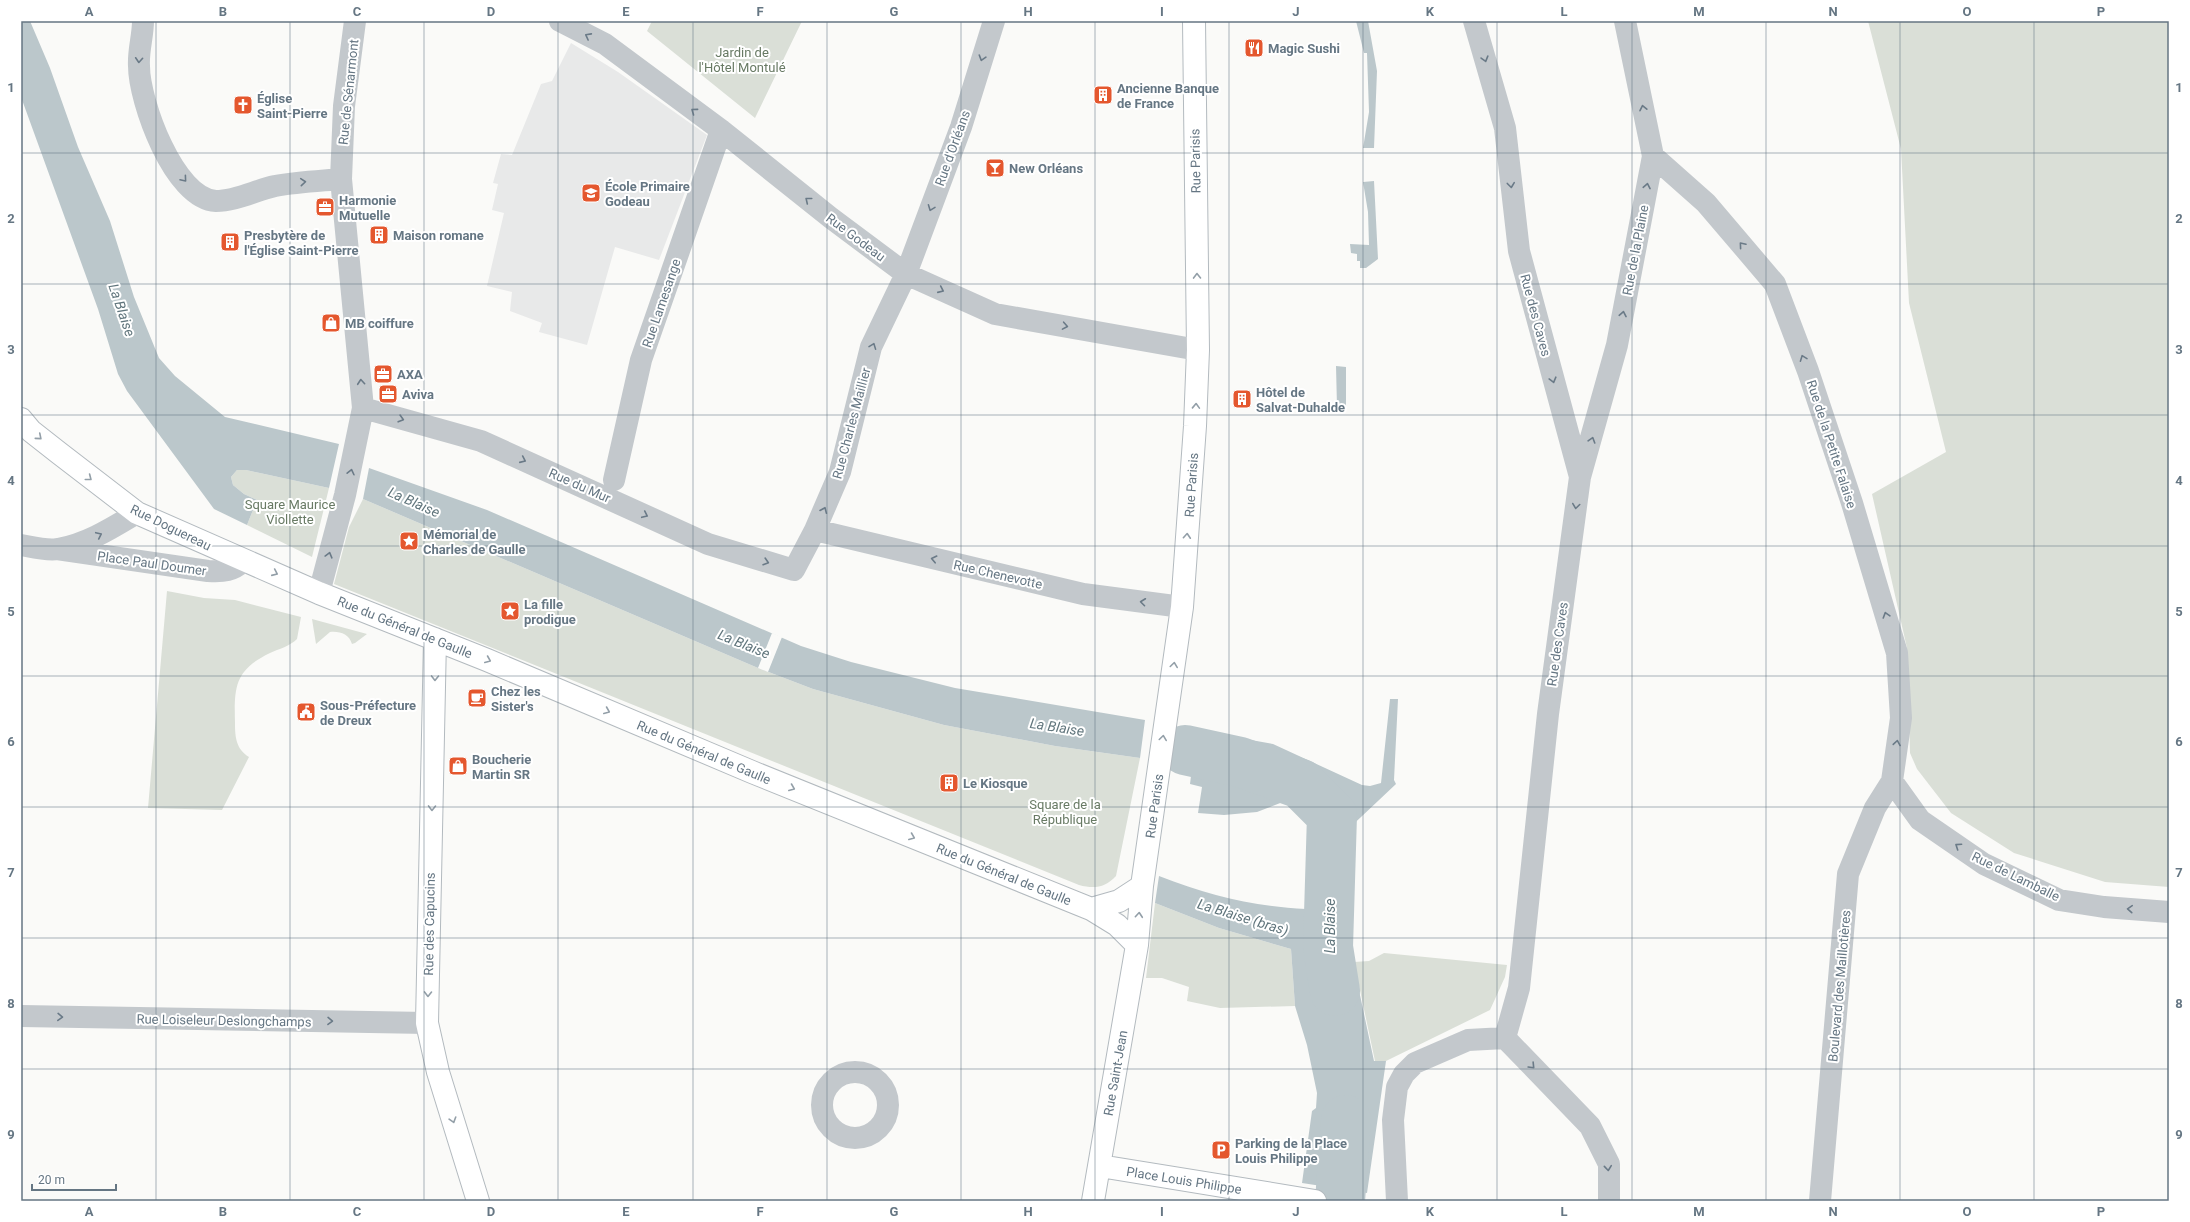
<svg xmlns="http://www.w3.org/2000/svg" width="2190" height="1222" viewBox="0 0 2190 1222" font-family="Roboto,sans-serif">
<style>
.built{fill:#e8e9e9}
.green{fill:#dadfd7}
.water{fill:#bbc7cb}
.pier{fill:#fafaf8}
.lines{fill:none;stroke-linecap:round;stroke-linejoin:round}
.river{stroke:#bbc7cb;stroke-width:50}
.secondary-casing{stroke:#b3babf;stroke-width:24}
.street{stroke:#c3c8cc;stroke-width:22}
.secondary{stroke:#fff;stroke-width:22}
.oneway{stroke:#6a7a87}
.oneway2{stroke:#939fa8}
.grid{fill:none;stroke:#657683;stroke-width:1;stroke-opacity:0.55}
.labels{text-anchor:middle;stroke-width:4;stroke-linejoin:round;paint-order:stroke}
.poi-label{font-size:13px;font-weight:bold;fill:#657683;stroke:#fff;text-anchor:start}
.park-label{font-size:13px;fill:#687a64;stroke:#fff}
.street-label{font-size:13px;fill:#657683;stroke:#fff}
.water-label{font-size:14px;font-style:italic;fill:#60757c;stroke:#fff}
.neatline{fill:none;stroke:#657683;stroke-width:1.5}
.grid-label{font-size:13px;text-anchor:middle;font-weight:bold;fill:#657683}
</style>
<rect width="100%" height="100%" fill="#fafaf8"/>
<path class="built" d="M571 43 618 72 707 135 659 260 615 247 587 345 539 332 542 323 510 311 512 292 487 286 504 213 492 210 498 184 493 183 501 154 512 155 541 84 552 81Z"/>
<path class="green" d="M652 21H802L755 118 647 31Z
M1868 21H2169V887L2105 882 2014 853 1951 813 1917 769 1910 753 1907 648 1872 494 1946 452 1909 303 1901 149Z
M237 470H246L329 488 312 557 247 525 257 500 244 494 233 485 231 477Z
M363 499 758 668 813 689 944 725 1055 746 1140 758 1116 876C1105 888 1094 889 1079 885L334 584 349 527Z
M167 591 204 598 235 600 301 617 297 639C290 646 279 649 270 653 235 670 234 686 235 723 235 737 236 749 249 757L222 810 148 808Z
M312 619 367 634 355 643 352 644C349 634 340 631 330 632L316 644Z
M1155 903 1219 928 1291 949 1295 1006 1220 1008 1187 1001 1189 987 1162 978H1146Z
M1384 953 1507 965 1505 977 1490 1010 1386 1061H1375L1354 962 1369 961Z"/>
<path class="water" d="M21 21H30L50 68 78 147 110 221 134 297 159 358 175 376 225 417 339 444 329 488 246 470H237L231 477 233 485 244 494 257 500 247 525 214 509 127 391 118 374 98 309 21 97Z
M1356 21H1368L1377 71 1374 148H1363L1369 112 1367 53H1364Z
M1374 181 1378 259 1366 268H1360V261H1357V254L1351 253 1350 244 1369 245 1368 212 1363 182Z
M1336 366 1346 367V407H1337Z
M369 468 487 510 801 646 851 662 955 688 1145 720 1140 758 1055 746 944 725 813 689 758 668 363 499Z
M1390 699H1398L1394 780 1396 784 1343 834V842L1312 840V810L1293 800V798L1257 812 1224 815 1198 813 1202 787 1190 784 1191 776 1182 768 1189 729 1273 744 1362 785 1370 786 1381 783Z
M1159 876C1210 896 1253 906 1306 909V918L1311 917 1346 929 1374 1061H1386L1367 1193 1302 1183 1312 1111 1316 1108 1317 1093 1307 1045 1295 1006 1291 949 1219 928 1155 903Z"/>
<path class="pier" d="M772 633 782 637 768 672 758 668Z"/>
<g class="lines">
<path class="river" d="M1185 750 1240 762 1301 784 1332 815 1328 947 1335 991
M1340 1201 1346 1120"/>
<defs>
<path id="secondary" d="M21 419 31 431 59 453 137 513 319 593 487 660 752 772 1091 909 1117 925 1137 945
M435 639 427 1023 438 1072 478 1201
M1091 909 1119 901 1142 886
M1100 1166 1315 1201
M1093 1201 1137 945 1142 886 1182 607 1195 426 1198 350 1194 21"/>
</defs>
<use href="#secondary" class="secondary-casing"/>
<path class="street" d="M143 21C143 36 138 51 139 66 139 101 174 199 216 201 236 201 256 190 275 186 297 182 319 181 341 179
M560 21 605 44 721 130 831 218 906 274 995 314 1198 350
M1474 21 1505 128 1519 251 1580 477 1548 714 1519 988 1505 1038
M1653 156 1706 203 1775 284 1808 371 1852 503 1897 653 1901 718 1892 781 1875 808 1848 874 1820 1201
M363 408 481 441 708 544 794 570 815 530 840 472 871 347 906 274 961 127 994 21
M1580 477 1617 345 1653 156 1625 21
M614 480 641 360 721 130
M815 530 1083 594 1182 607
M21 545C32 547 47 551 58 549 87 544 112 528 137 513
M57 549 208 571C224 572 232 571 244 561
M319 593 345 495 363 408 341 179 344 106 355 21
M1892 781 1920 820 1984 864 2059 900 2104 907 2169 912
M21 1016 427 1023
M1505 1038 1590 1126 1609 1164V1201
M822 1105a33 33 0 1 1 66 0a33 33 0 1 1-66 0Z
M1397 1201 1393 1120 1397 1087 1404 1074 1415 1063 1468 1040 1505 1038"/>
<use href="#secondary" class="secondary"/>
</g>
<defs><path id="oneway-chevron" d="M-2-3.5L2.5 0L-2 3.5" fill="none" stroke-width="1.6" stroke-linecap="round" stroke-linejoin="round"/></defs>
<g class="oneway">
<use href="#oneway-chevron" transform="translate(588 36) rotate(-152)"/>
<use href="#oneway-chevron" transform="translate(982 58) rotate(107)"/>
<use href="#oneway-chevron" transform="translate(1485 59) rotate(74)"/>
<use href="#oneway-chevron" transform="translate(139 60) rotate(94)"/>
<use href="#oneway-chevron" transform="translate(1643 108) rotate(-102)"/>
<use href="#oneway-chevron" transform="translate(694 111) rotate(-144)"/>
<use href="#oneway-chevron" transform="translate(184 179) rotate(50)"/>
<use href="#oneway-chevron" transform="translate(303 182) rotate(-5)"/>
<use href="#oneway-chevron" transform="translate(1511 185) rotate(83)"/>
<use href="#oneway-chevron" transform="translate(1647 186) rotate(-79)"/>
<use href="#oneway-chevron" transform="translate(808 200) rotate(-141)"/>
<use href="#oneway-chevron" transform="translate(931 208) rotate(111)"/>
<use href="#oneway-chevron" transform="translate(1742 245) rotate(-130)"/>
<use href="#oneway-chevron" transform="translate(941 290) rotate(24)"/>
<use href="#oneway-chevron" transform="translate(1623 314) rotate(-79)"/>
<use href="#oneway-chevron" transform="translate(1065 326) rotate(10)"/>
<use href="#oneway-chevron" transform="translate(873 346) rotate(-69)"/>
<use href="#oneway-chevron" transform="translate(1803 358) rotate(-111)"/>
<use href="#oneway-chevron" transform="translate(1553 380) rotate(75)"/>
<use href="#oneway-chevron" transform="translate(361 382) rotate(-95)"/>
<use href="#oneway-chevron" transform="translate(401 419) rotate(16)"/>
<use href="#oneway-chevron" transform="translate(1592 440) rotate(-73)"/>
<use href="#oneway-chevron" transform="translate(523 460) rotate(24)"/>
<use href="#oneway-chevron" transform="translate(351 472) rotate(-77)"/>
<use href="#oneway-chevron" transform="translate(1576 506) rotate(98)"/>
<use href="#oneway-chevron" transform="translate(824 510) rotate(-67)"/>
<use href="#oneway-chevron" transform="translate(645 515) rotate(25)"/>
<use href="#oneway-chevron" transform="translate(99 535) rotate(-25)"/>
<use href="#oneway-chevron" transform="translate(329 555) rotate(-75)"/>
<use href="#oneway-chevron" transform="translate(934 559) rotate(-167)"/>
<use href="#oneway-chevron" transform="translate(766 562) rotate(17)"/>
<use href="#oneway-chevron" transform="translate(1143 602) rotate(-173)"/>
<use href="#oneway-chevron" transform="translate(1886 615) rotate(-107)"/>
<use href="#oneway-chevron" transform="translate(1897 743) rotate(-81)"/>
<use href="#oneway-chevron" transform="translate(1958 846) rotate(-146)"/>
<use href="#oneway-chevron" transform="translate(2130 909) rotate(-176)"/>
<use href="#oneway-chevron" transform="translate(60 1017) rotate(2)"/>
<use href="#oneway-chevron" transform="translate(330 1021) rotate(1)"/>
<use href="#oneway-chevron" transform="translate(1532 1066) rotate(46)"/>
<use href="#oneway-chevron" transform="translate(1608 1168) rotate(84)"/>
</g>
<g class="oneway2">
<use href="#oneway-chevron" transform="translate(1197 276) rotate(-91)"/>
<use href="#oneway-chevron" transform="translate(1196 406) rotate(-88)"/>
<use href="#oneway-chevron" transform="translate(39 437) rotate(40)"/>
<use href="#oneway-chevron" transform="translate(89 478) rotate(38)"/>
<use href="#oneway-chevron" transform="translate(1187 536) rotate(-86)"/>
<use href="#oneway-chevron" transform="translate(275 573) rotate(24)"/>
<use href="#oneway-chevron" transform="translate(488 660) rotate(23)"/>
<use href="#oneway-chevron" transform="translate(1174 665) rotate(-82)"/>
<use href="#oneway-chevron" transform="translate(435 678) rotate(91)"/>
<use href="#oneway-chevron" transform="translate(607 711) rotate(23)"/>
<use href="#oneway-chevron" transform="translate(1163 738) rotate(-82)"/>
<use href="#oneway-chevron" transform="translate(792 788) rotate(22)"/>
<use href="#oneway-chevron" transform="translate(432 808) rotate(91)"/>
<use href="#oneway-chevron" transform="translate(912 837) rotate(22)"/>
<use href="#oneway-chevron" transform="translate(1139 915) rotate(-85)"/>
<use href="#oneway-chevron" transform="translate(428 994) rotate(91)"/>
<use href="#oneway-chevron" transform="translate(453 1120) rotate(73)"/>
</g>
<path class="grid" d="M156 21V1201M290 21V1201M424 21V1201M558 21V1201M693 21V1201M827 21V1201M961 21V1201M1095 21V1201M1229 21V1201M1363 21V1201M1497 21V1201M1632 21V1201M1766 21V1201M1900 21V1201M2034 21V1201M21 153H2169M21 284H2169M21 415H2169M21 546H2169M21 676H2169M21 807H2169M21 938H2169M21 1069H2169"/>
<defs>
<symbol id="restaurant-square" viewBox="-11 -11 22 22"><rect x="-9" y="-9" width="18" height="18" rx="4" fill="#e4572e" stroke="#fff"/><path d="M-5-6h1v4h1v-4h1v4h1v-4h1v5L-1.5 .5V6h-2V.5L-5-1ZM5-6V6H3V1.5H1.5Q1.5-4 5-6Z" fill="#fff"/></symbol>
<symbol id="building-square" viewBox="-11 -11 22 22"><rect x="-9" y="-9" width="18" height="18" rx="4" fill="#e4572e" stroke="#fff"/><path d="M-4-6H4V6H1V3H-1V6H-4ZM-2.5-4.3h1.7v1.8h-1.7ZM.8-4.3h1.7v1.8H.8ZM-2.5-1h1.7V.8h-1.7ZM.8-1h1.7V.8H.8Z" fill="#fff"/></symbol>
<symbol id="church-square" viewBox="-11 -11 22 22"><rect x="-9" y="-9" width="18" height="18" rx="4" fill="#e4572e" stroke="#fff"/><path d="M-1.2-6h2.4v3.5h3.3v2.4h-3.3V6h-2.4V-.1h-3.3v-2.4h3.3Z" fill="#fff"/></symbol>
<symbol id="bar-square" viewBox="-11 -11 22 22"><rect x="-9" y="-9" width="18" height="18" rx="4" fill="#e4572e" stroke="#fff"/><path d="M-6-5H6L.8 .8V4.5H3.5V6h-7V4.5H-.8V.8Z" fill="#fff"/></symbol>
<symbol id="school-square" viewBox="-11 -11 22 22"><rect x="-9" y="-9" width="18" height="18" rx="4" fill="#e4572e" stroke="#fff"/><path d="M0-5L7-2L0 1L-7-2ZM-4 1L0 2.5L4 1V4Q0 6-4 4Z" fill="#fff"/></symbol>
<symbol id="office-square" viewBox="-11 -11 22 22"><rect x="-9" y="-9" width="18" height="18" rx="4" fill="#e4572e" stroke="#fff"/><path d="M-6-3h4V-5.5h4V-3h4V5H-6ZM-1-4.5V-3h2v-1.5ZM-6 0V1H6V0Z" fill="#fff"/></symbol>
<symbol id="shop-square" viewBox="-11 -11 22 22"><rect x="-9" y="-9" width="18" height="18" rx="4" fill="#e4572e" stroke="#fff"/><path d="M-5-2.5h2.3a2.7 3.5 0 0 1 5.4 0H5L5.5 6h-11ZM-1.5-2.5h3a1.5 2.3 0 0 0-3 0Z" fill="#fff"/></symbol>
<symbol id="sight-square" viewBox="-11 -11 22 22"><rect x="-9" y="-9" width="18" height="18" rx="4" fill="#e4572e" stroke="#fff"/><path d="M0-6L1.8-2.2L6-1.7L2.9 1.2L3.7 5.4L0 3.3L-3.7 5.4L-2.9 1.2L-6-1.7L-1.8-2.2Z" fill="#fff"/></symbol>
<symbol id="cafe-square" viewBox="-11 -11 22 22"><rect x="-9" y="-9" width="18" height="18" rx="4" fill="#e4572e" stroke="#fff"/><path d="M-5.5-4.5H6V0H3Q3 3.5 0 3.5H-2.5Q-5.5 3.5-5.5 0ZM3-3.2v2h1.7v-2ZM-6 4.5H4V6H-6Z" fill="#fff"/></symbol>
<symbol id="civic-square" viewBox="-11 -11 22 22"><rect x="-9" y="-9" width="18" height="18" rx="4" fill="#e4572e" stroke="#fff"/><path d="M-.6-6.5H3V-4.5H.6V-3L4-1V1h2V6H-6V1h2V-1L-.6-3ZM-1.2 2.5V6h2.4V2.5Z" fill="#fff"/></symbol>
<symbol id="parking-square" viewBox="-11 -11 22 22"><rect x="-9" y="-9" width="18" height="18" rx="4" fill="#e4572e" stroke="#fff"/><path d="M-3.5-5.5H1a3.5 3.5 0 0 1 0 7H-1V5.5H-3.5ZM-1-3.4V-.6H.8a1.4 1.4 0 0 0 0-2.8Z" fill="#fff"/></symbol>
</defs>
<g fill-rule="evenodd">
<use href="#restaurant-square" x="1243" y="37" width="22" height="22"/>
<use href="#building-square" x="1092" y="84" width="22" height="22"/>
<use href="#church-square" x="232" y="94" width="22" height="22"/>
<use href="#bar-square" x="984" y="157" width="22" height="22"/>
<use href="#school-square" x="580" y="182" width="22" height="22"/>
<use href="#office-square" x="314" y="196" width="22" height="22"/>
<use href="#building-square" x="368" y="224" width="22" height="22"/>
<use href="#building-square" x="219" y="231" width="22" height="22"/>
<use href="#shop-square" x="320" y="312" width="22" height="22"/>
<use href="#office-square" x="372" y="363" width="22" height="22"/>
<use href="#office-square" x="377" y="383" width="22" height="22"/>
<use href="#building-square" x="1231" y="388" width="22" height="22"/>
<use href="#sight-square" x="398" y="530" width="22" height="22"/>
<use href="#sight-square" x="499" y="600" width="22" height="22"/>
<use href="#cafe-square" x="466" y="687" width="22" height="22"/>
<use href="#civic-square" x="295" y="701" width="22" height="22"/>
<use href="#shop-square" x="447" y="755" width="22" height="22"/>
<use href="#building-square" x="938" y="772" width="22" height="22"/>
<use href="#parking-square" x="1210" y="1139" width="22" height="22"/>
</g>
<g class="labels">
<g class="poi-label">
<text x="1268" y="53">Magic Sushi</text>
<text x="1117" y="93">Ancienne Banque<tspan x="1117" dy="15">de France</tspan></text>
<text x="257" y="103">Église<tspan x="257" dy="15">Saint-Pierre</tspan></text>
<text x="1009" y="173">New Orléans</text>
<text x="605" y="191">École Primaire<tspan x="605" dy="15">Godeau</tspan></text>
<text x="339" y="205">Harmonie<tspan x="339" dy="15">Mutuelle</tspan></text>
<text x="244" y="240">Presbytère de<tspan x="244" dy="15">l'Église Saint-Pierre</tspan></text>
<text x="393" y="240">Maison romane</text>
<text x="345" y="328">MB coiffure</text>
<text x="397" y="379">AXA</text>
<text x="1256" y="397">Hôtel de<tspan x="1256" dy="15">Salvat-Duhalde</tspan></text>
<text x="402" y="399">Aviva</text>
<text x="423" y="539">Mémorial de<tspan x="423" dy="15">Charles de Gaulle</tspan></text>
<text x="524" y="609">La fille<tspan x="524" dy="15">prodigue</tspan></text>
<text x="491" y="696">Chez les<tspan x="491" dy="15">Sister's</tspan></text>
<text x="320" y="710">Sous-Préfecture<tspan x="320" dy="15">de Dreux</tspan></text>
<text x="472" y="764">Boucherie<tspan x="472" dy="15">Martin SR</tspan></text>
<text x="963" y="788">Le Kiosque</text>
<text x="1235" y="1148">Parking de la Place<tspan x="1235" dy="15">Louis Philippe</tspan></text>
</g>
<g class="park-label">
<text x="742" y="57">Jardin de<tspan x="742" dy="15">l'Hôtel Montulé</tspan></text>
<text x="290" y="509">Square Maurice<tspan x="290" dy="15">Viollette</tspan></text>
<text x="1065" y="809">Square de la<tspan x="1065" dy="15">République</tspan></text>
</g>
<g class="street-label">
<text transform="translate(348 92) rotate(-84)" y="5">Rue de Sénarmont</text>
<text transform="translate(952 148) rotate(-70)" y="5">Rue d'Orléans</text>
<text transform="translate(1195 161) rotate(-91)" y="5">Rue Parisis</text>
<text transform="translate(856 237) rotate(37)" y="5">Rue Godeau</text>
<text transform="translate(1635 250) rotate(-79)" y="5">Rue de la Plaine</text>
<text transform="translate(661 303) rotate(-71)" y="5">Rue Lamesange</text>
<text transform="translate(1536 315) rotate(75)" y="5">Rue des Caves</text>
<text transform="translate(851 423) rotate(-75)" y="5">Rue Charles Maillier</text>
<text transform="translate(1832 444) rotate(72)" y="5">Rue de la Petite Falaise</text>
<text transform="translate(580 485) rotate(24)" y="5">Rue du Mur</text>
<text transform="translate(1191 485) rotate(-86)" y="5">Rue Parisis</text>
<text transform="translate(171 527) rotate(26)" y="5">Rue Doguereau</text>
<text transform="translate(152 563) rotate(8)" y="5">Place Paul Doumer</text>
<text transform="translate(998 574) rotate(13)" y="5">Rue Chenevotte</text>
<text transform="translate(405 627) rotate(22)" y="5">Rue du Général de Gaulle</text>
<text transform="translate(1557 644) rotate(-82)" y="5">Rue des Caves</text>
<text transform="translate(704 752) rotate(23)" y="5">Rue du Général de Gaulle</text>
<text transform="translate(1154 806) rotate(-82)" y="5">Rue Parisis</text>
<text transform="translate(1004 874) rotate(22)" y="5">Rue du Général de Gaulle</text>
<text transform="translate(2016 876) rotate(26)" y="5">Rue de Lamballe</text>
<text transform="translate(429 924) rotate(-89)" y="5">Rue des Capucins</text>
<text transform="translate(1839 986) rotate(-85)" y="5">Boulevard des Maillotières</text>
<text transform="translate(224 1020) rotate(1)" y="5">Rue Loiseleur Deslongchamps</text>
<text transform="translate(1115 1073) rotate(-80)" y="5">Rue Saint-Jean</text>
<text transform="translate(1184 1180) rotate(9)" y="5">Place Louis Philippe</text>
</g>
<g class="water-label">
<text transform="translate(122 310) rotate(71)" y="5">La Blaise</text>
<text transform="translate(414 502) rotate(24)" y="5">La Blaise</text>
<text transform="translate(744 644) rotate(22)" y="5">La Blaise</text>
<text transform="translate(1057 727) rotate(9)" y="5">La Blaise</text>
<text transform="translate(1243 917) rotate(17)" y="5">La Blaise (bras)</text>
<text transform="translate(1330 926) rotate(-90)" y="5">La Blaise</text>
</g>
</g>
<rect width="2190" height="1222" fill="none" stroke="#ffffff" stroke-width="44"/>
<path d="M32 1184v6h84v-6" fill="none" stroke="#657683" stroke-width="2"/>
<text x="38" y="1184" font-size="12" fill="#657683" stroke="#ffffff" stroke-width="3" paint-order="stroke">20 m</text>
<rect x="22" y="22" width="2146" height="1178" class="neatline"/>
<g class="grid-label">
<text x="89" y="16">A</text>
<text x="223" y="16">B</text>
<text x="357" y="16">C</text>
<text x="491" y="16">D</text>
<text x="626" y="16">E</text>
<text x="760" y="16">F</text>
<text x="894" y="16">G</text>
<text x="1028" y="16">H</text>
<text x="1162" y="16">I</text>
<text x="1296" y="16">J</text>
<text x="1430" y="16">K</text>
<text x="1564" y="16">L</text>
<text x="1699" y="16">M</text>
<text x="1833" y="16">N</text>
<text x="1967" y="16">O</text>
<text x="2101" y="16">P</text>
<text x="11" y="92">1</text>
<text x="2179" y="92">1</text>
<text x="11" y="223">2</text>
<text x="2179" y="223">2</text>
<text x="11" y="354">3</text>
<text x="2179" y="354">3</text>
<text x="11" y="485">4</text>
<text x="2179" y="485">4</text>
<text x="11" y="616">5</text>
<text x="2179" y="616">5</text>
<text x="11" y="746">6</text>
<text x="2179" y="746">6</text>
<text x="11" y="877">7</text>
<text x="2179" y="877">7</text>
<text x="11" y="1008">8</text>
<text x="2179" y="1008">8</text>
<text x="11" y="1139">9</text>
<text x="2179" y="1139">9</text>
<text x="89" y="1216">A</text>
<text x="223" y="1216">B</text>
<text x="357" y="1216">C</text>
<text x="491" y="1216">D</text>
<text x="626" y="1216">E</text>
<text x="760" y="1216">F</text>
<text x="894" y="1216">G</text>
<text x="1028" y="1216">H</text>
<text x="1162" y="1216">I</text>
<text x="1296" y="1216">J</text>
<text x="1430" y="1216">K</text>
<text x="1564" y="1216">L</text>
<text x="1699" y="1216">M</text>
<text x="1833" y="1216">N</text>
<text x="1967" y="1216">O</text>
<text x="2101" y="1216">P</text>
</g>
</svg>
